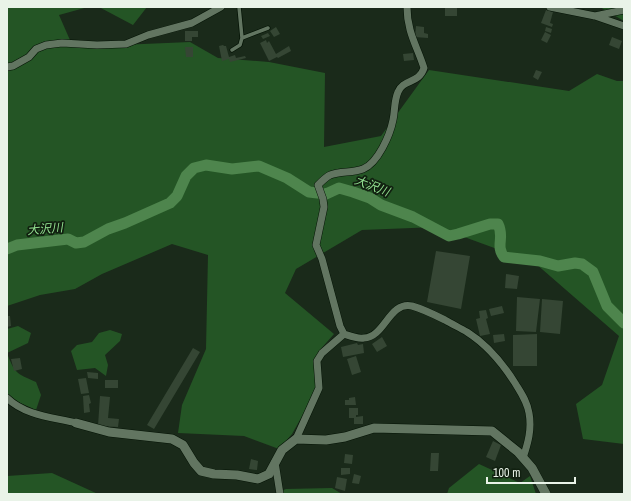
<svg xmlns="http://www.w3.org/2000/svg" width="631" height="501" viewBox="0 0 631 501" font-family="'Archivo Narrow','Noto Sans JP',sans-serif">
<style>
.green{fill:#245525}
.lines{fill:none;stroke-linecap:round;stroke-linejoin:round}
.river{stroke:#4e854d;stroke-width:11}
.building{fill:#354634}
.service-casing{stroke:#041305;stroke-width:5}
.minor-casing{stroke:#041305;stroke-width:8}
.tertiary-casing{stroke:#041305;stroke-width:10}
.service{stroke:#627561;stroke-width:3.5}
.minor{stroke:#627561;stroke-width:7}
.tertiary{stroke:#627561;stroke-width:9}
.labels{text-anchor:middle;stroke-width:3.5;stroke-linejoin:round;paint-order:stroke}
.water-label{font-size:12px;font-style:italic;fill:#91de8f;stroke:#112010}
</style>
<rect width="100%" height="100%" fill="#1a2a1a"/>
<path class="green" d="M7 7H88L59 15 73 47 190 42 218 58 269 62 325 73 324 147 381 136 429 70 569 91 597 74 617 81H624V444L583 439 576 404 602 385 619 336 535 263 437 227 362 230 296 269 285 293 334 334 318 352 319 386 292 434 279 449 244 436 178 433 182 405 206 349 208 255 172 244 102 274 75 289 40 295 7 306Z
M99 7H147L133 25Z
M600 7H624V21Z
M18 326 31 333 28 343 7 353V329Z
M110 330 122 334 120 341 105 355 108 365 106 376 95 368 77 370 71 351 77 345 92 342 99 333Z
M7 353C15 374 16 373 36 382L41 395 36 410 16 401 7 393Z
M479 464 520 483 530 476 536 494H447L449 488Z
M52 473 98 494H7V476Z
M332 488 342 494H273L286 489Z"/>
<g class="lines">
<path class="river" d="M7 249 17 245 68 239 76 243 84 242 108 229 125 223 170 203 177 196 186 176 194 168 206 165 232 169 259 166 287 178 309 192 326 194 339 188 353 192 370 198 381 205 413 217 449 236 458 234 490 224H498C505 238 495 245 504 257L540 261 558 266 575 263 582 264 593 272 607 306 624 323"/>
</g>
<path class="building" d="M445 7H454V8H457V16H445Z
M546 10 553 12 550 23 553 24 552 27 541 23Z
M416 26 424 27V33L428 34V38L415 37Z
M276 27 280 34 274 37 270 31Z
M546 27 552 29 551 33 545 31Z
M185 31H198V37H192V41H185Z
M545 32 551 35 547 43 541 40Z
M268 33 270 36 263 39 261 36Z
M612 37 622 41 619 49 609 45Z
M266 40 267 43 269 41 276 54 289 46 291 51 278 58 277 57 269 61 260 43Z
M223 45 224 46H226L229 57 235 55 236 58 245 56 246 58 230 62 229 59 222 61 219 46Z
M185 47H193V57H186Z
M413 53 414 60 404 61 403 54Z
M536 70 542 72 538 80 533 77Z
M436 251 470 256 461 309 427 302Z
M506 274 519 276 517 289 505 288Z
M517 297 540 299 536 332 516 331Z
M542 299 563 301 560 334 540 332Z
M502 306 504 313 491 316 489 309Z
M486 310 488 318 486 319 490 334 480 336 476 319 480 318 479 311Z
M7 316H10L11 326 7 327Z
M504 334 505 341 494 343 493 335Z
M537 334V366H513V335Z
M382 337 387 346 377 352 372 344Z
M357 343 358 345 363 344 364 353 343 357 341 347Z
M193 348 200 352 154 429 147 425Z
M356 356 361 372 352 375 347 359Z
M20 358 22 369 14 371 11 359Z
M87 372 98 373V379L88 378Z
M86 378 89 393 81 394 78 379Z
M105 380H118V388H105Z
M89 395 91 403 89 404 90 412 84 413 83 396Z
M100 396 110 397 108 418 119 419 118 427 98 426Z
M355 397 356 405H345V400H349V398Z
M349 408H358V415H356V417L363 416V424H354V418H349Z
M493 441 501 445 495 461 486 457Z
M431 453H439L438 471H430Z
M345 454 353 455 352 464 344 463Z
M251 459 258 461 257 470 249 469Z
M341 468H350V474L341 475Z
M354 474 361 476 359 484 352 483Z
M337 477 347 479 345 491 335 488Z"/>
<g class="lines">
<defs>
<path id="service" d="M242 38 268 28
M232 50 240 45 242 38 239 7"/>
<path id="minor" d="M407 7C407 32 417 46 424 68 419 84 403 79 398 92 394 101 395 111 393 120 390 135 378 163 363 169 353 173 340 171 330 175 326 177 321 182 318 185L323 199 324 207 316 245 322 259 340 326 344 334C350 336 357 339 364 338 385 337 389 301 412 306 423 309 435 315 445 320 452 324 460 328 467 332 486 344 503 364 515 383 521 393 527 401 529 413 532 429 528 443 523 458
M550 7 595 16 624 26
M595 16 624 10
M7 67 13 66 29 57 36 49 46 45 62 43 97 45 126 44 148 35 192 23 221 7
M7 398C26 416 52 417 76 423
M296 439 319 388 317 361 322 353 344 334
M275 462 280 494"/>
<path id="tertiary" d="M76 423 109 432 172 439 183 445 194 463 201 471 214 474 237 475 258 479 269 474 282 450 296 439 326 440 345 437 374 428 492 431 518 452 532 468 546 494"/>
</defs>
<use href="#service" class="service-casing"/>
<use href="#minor" class="minor-casing"/>
<use href="#tertiary" class="tertiary-casing"/>
<use href="#service" class="service"/>
<use href="#minor" class="minor"/>
<use href="#tertiary" class="tertiary"/>
</g>
<g class="labels">
<g class="water-label">
<text transform="translate(372 186) rotate(21)" y="4">大沢川</text>
<text transform="translate(45 229) rotate(-5)" y="4">大沢川</text>
</g>
</g>
<rect width="631" height="501" fill="none" stroke="#e9f3e8" stroke-width="16"/>
<path d="M487 477v6h88v-6" fill="none" stroke="#e9f3e8" stroke-width="2"/>
<text x="493" y="477" font-size="12" fill="#e9f3e8" stroke="#112010" stroke-width="3" paint-order="stroke">100 m</text>
</svg>
